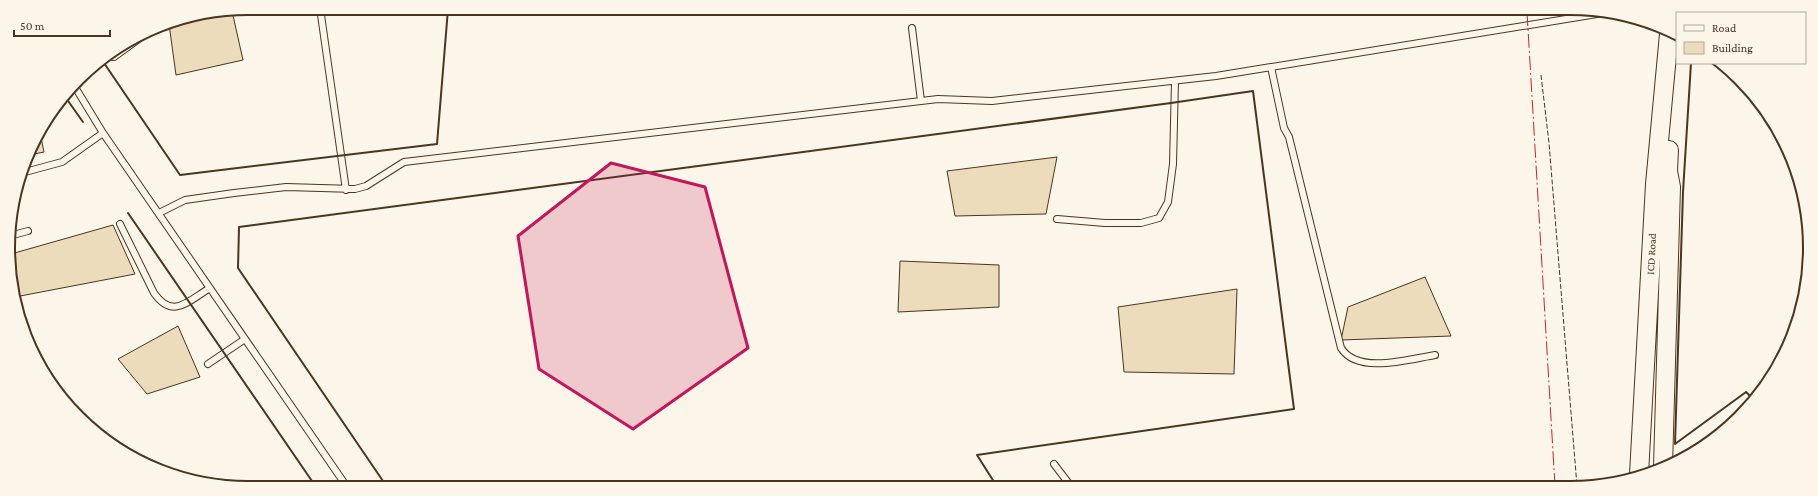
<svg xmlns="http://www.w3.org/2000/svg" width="1818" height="496" viewBox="0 0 1818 496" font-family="'Crimson Pro',serif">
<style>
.building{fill:#ecdcbc;stroke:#4a3520}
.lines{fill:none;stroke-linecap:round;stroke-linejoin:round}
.service-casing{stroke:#4a3520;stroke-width:8}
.primary-casing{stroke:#4a3520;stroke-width:20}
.service{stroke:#fbf6e9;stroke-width:6}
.primary{stroke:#fbf6e9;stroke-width:18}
.fence{stroke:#4a3520;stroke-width:1;stroke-dasharray:5 2;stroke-linecap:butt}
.wall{stroke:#4a3520;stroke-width:2}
.power{stroke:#c62828;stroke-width:1;stroke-dasharray:14 3 2 3;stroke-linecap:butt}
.marked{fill:#c2185b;fill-opacity:0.2;stroke:#c2185b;stroke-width:3;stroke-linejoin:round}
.labels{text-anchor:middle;stroke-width:3;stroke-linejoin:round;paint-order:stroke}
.street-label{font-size:11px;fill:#4a3520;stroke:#fbf6e9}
.rim{fill:none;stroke:#4a3520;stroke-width:2}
</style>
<rect width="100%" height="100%" fill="#fbf6e9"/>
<path class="building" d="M232 11 243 60 176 75 169 24Z
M40 133 44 152 29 155 33 142Z
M1057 157 1046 214 955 216 947 171Z
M113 225 135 274 15 297 11 254Z
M900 261 999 265V307L898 312Z
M1425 277 1451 336 1341 340 1348 307Z
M1237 289 1234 374 1124 372 1118 307Z
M178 326 200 377 147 394 118 359Z"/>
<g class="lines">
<defs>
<path id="service" d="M320 8 346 190
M912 28 921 101
M109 56 114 57 151 30
M1271 67 1284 128 1289 137 1341 348C1358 375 1410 359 1435 355
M75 87 103 133 345 484
M25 172 62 162 103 133
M159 213 185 200 234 193 286 187 355 189 366 186 404 162 938 99 992 101 1216 76 1603 13
M1057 219 1105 223H1141L1159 218 1168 202 1173 164 1175 81
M120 224 154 293C173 320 188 301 210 288
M9 236 28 231
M208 364 245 339
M1054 464 1070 485"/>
<path id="primary" d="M1663 467 1671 187 1668 171 1669 150
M1639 474 1655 184 1669 34"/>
</defs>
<use href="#service" class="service-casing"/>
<use href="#primary" class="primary-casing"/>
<use href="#service" class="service"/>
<use href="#primary" class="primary"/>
<path class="fence" d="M1541 75 1549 143 1577 486"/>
<path class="wall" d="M102 60 180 175 437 144 448 9
M1691 63 1683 192 1675 444 1746 392 1753 399
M66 98 83 122
M128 213 314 484
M385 484 238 268 239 227 1171 103 1253 91 1294 409 977 455 996 485"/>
<path class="power" d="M1527 12 1555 486"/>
</g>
<path class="marked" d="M611 163 705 187 748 348 633 429 539 369 518 236Z"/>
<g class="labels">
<g class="street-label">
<text transform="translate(1651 254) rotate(-87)" y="4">ICD Road</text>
</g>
</g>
<path d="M0 0H1818V496H0ZM248 15H1570A233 233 0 0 1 1803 248V248A233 233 0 0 1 1570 481H248A233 233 0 0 1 15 248V248A233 233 0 0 1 248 15Z" fill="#fbf6e9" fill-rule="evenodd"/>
<path class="rim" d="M248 15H1570A233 233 0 0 1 1803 248V248A233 233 0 0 1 1570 481H248A233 233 0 0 1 15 248V248A233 233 0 0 1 248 15Z"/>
<rect x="1676" y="12" width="130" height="52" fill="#fbf6e9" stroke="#b4a999"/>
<rect x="1684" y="25" width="20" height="6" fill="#fbf6e9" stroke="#b4a999"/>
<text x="1712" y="32" font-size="12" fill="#4a3520">Road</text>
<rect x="1684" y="42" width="20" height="12" fill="#ecdcbc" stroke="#b4a999"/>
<text x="1712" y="52" font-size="12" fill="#4a3520">Building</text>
<path d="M14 30v6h96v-6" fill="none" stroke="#4a3520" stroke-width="2"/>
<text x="20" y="30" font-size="12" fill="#4a3520" stroke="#fbf6e9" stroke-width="3" paint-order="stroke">50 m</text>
</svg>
